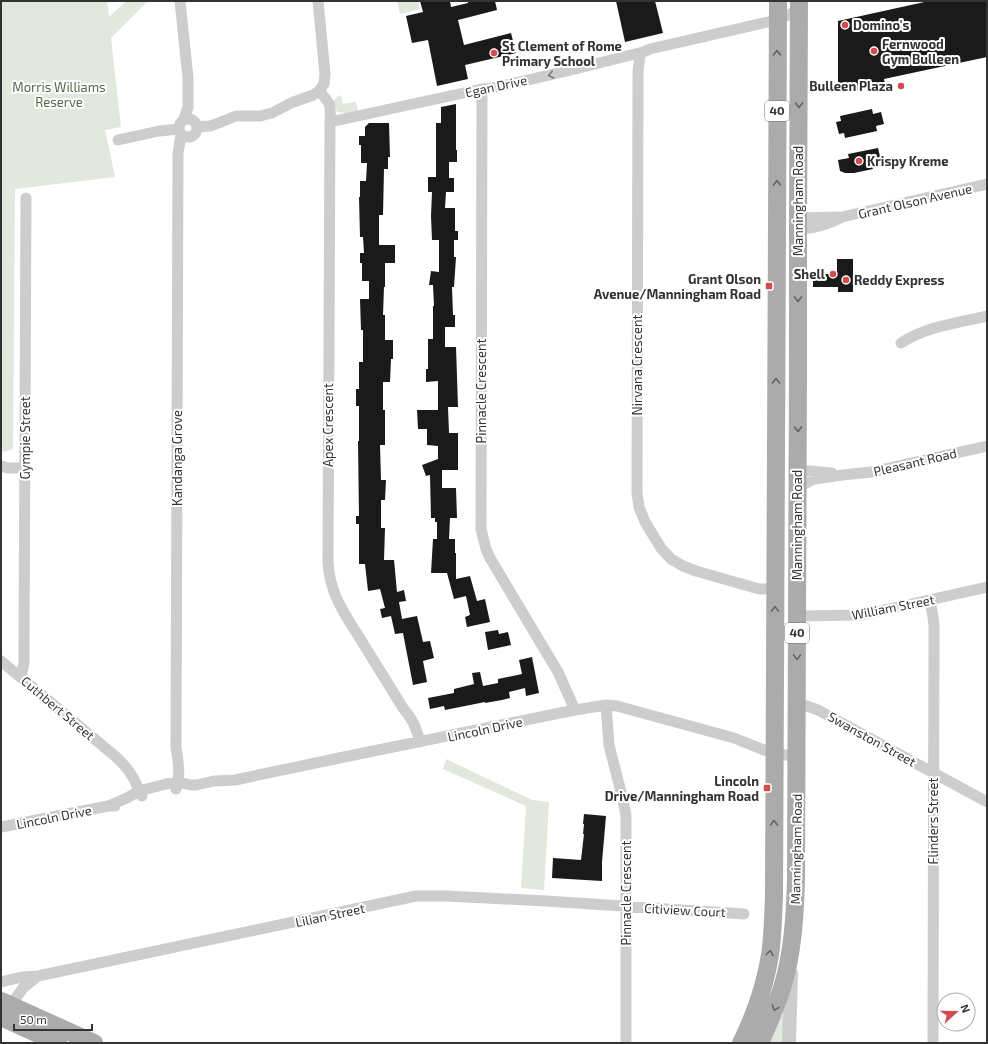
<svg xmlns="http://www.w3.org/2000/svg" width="988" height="1044" viewBox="0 0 988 1044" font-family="'Exo 2',sans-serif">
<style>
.green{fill:#e2e8dd}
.building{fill:#1a1a1a}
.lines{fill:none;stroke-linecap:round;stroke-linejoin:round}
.minor{stroke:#cdcdcd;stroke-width:11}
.tertiary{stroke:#cdcdcd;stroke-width:14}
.primary{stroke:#ababab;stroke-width:18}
.oneway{stroke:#636363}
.oneway2{stroke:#787878}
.poi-dot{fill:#d54a4c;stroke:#fff;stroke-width:1.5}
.labels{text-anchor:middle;stroke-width:4;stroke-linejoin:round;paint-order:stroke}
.shield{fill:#fff;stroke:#707070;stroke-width:1}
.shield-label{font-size:12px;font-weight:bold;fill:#333}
.poi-label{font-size:13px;font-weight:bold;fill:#333;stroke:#fff;text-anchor:start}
.street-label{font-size:13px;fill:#333;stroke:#fff}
.park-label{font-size:13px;fill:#546b44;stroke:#fff}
</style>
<rect width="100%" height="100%" fill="#fff"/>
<path class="green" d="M1 1H107L109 17 126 1H148L111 38 121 127 105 130 115 177 15 189 13 449 4 452 1 450Z
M397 1H418L420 9 400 14Z
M341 95 343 104 356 102 358 111 347 113 337 112 333 102 337 97Z
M446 759 532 800 549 802 544 890 521 888 526 806 443 769Z
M783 1015 785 1043H768L781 1016Z"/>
<path class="building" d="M420 1H450L451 7 468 3V1H495L497 10 458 20 464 45 511 33 516 53 465 65 468 79 437 86 428 40 412 43 406 16 423 12Z
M616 1H655L663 33 625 42Z
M929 1H987V57L884 79 885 84 862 90H838V21Z
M456 104V150H457V162H449V178H454V192H446L445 208H455V231H458V240H454V257H456L454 287H452L453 315H455V327H445V347H456L458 407H448L449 433H458V470H442V488H456L457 518H450L449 539H455V553H456V579L470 576 477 601 485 599 490 622 467 627 465 617 470 615 466 596 454 599 447 573H431L433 539H437V522H435V518H431L430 475 426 476 422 465 438 459V446L427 445V429H418L417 410H438V381L426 382V369H428V339H433V306H434L433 285H429L431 271 439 272V240H432L431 216 432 192H428V177H436V123H441V107Z
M872 109 873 114 881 112 884 124 876 126 877 131 845 138 844 133 839 134 836 122 841 121 840 116Z
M369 123H389L390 157H388V169H384L383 215H379V245H395V263H385V287H384L383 315H385V340H393V359H391L390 382H383V410H385V445H380L381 480H386L385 500H381V528H385L384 560H394L397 592 404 590 406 601 399 602 402 619 417 616 423 642 430 641 434 658 423 661 427 682 413 685 403 633 395 634 391 616 382 618 380 609 385 608 380 589 368 591 365 564H359V524H356V516H359L358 441H359V406H356V389H359V362H363V330H361L360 299H369V281H362V263H360V253H364L363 237H360L359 197H360V181H366L367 163H361V145H359V136H365V127Z
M878 148 882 165 872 167 873 169 854 173H845L840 171 838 160 849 158 848 154Z
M837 259H853V292H838V287H813V274H837Z
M498 630 499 634 508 632 511 645 488 650 485 632Z
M532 657 539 693 526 696 525 688 509 692 510 698 502 700 485 703V702L445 710 444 706 430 709 428 698 454 693V689L474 684 472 673 480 672 483 686 498 683V679L522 674 519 660Z
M584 814 606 816 602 862V881L552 878 553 858 581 860 584 834H583L584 824H583Z"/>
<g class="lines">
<path class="minor" d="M180 1 188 78V107L184 119
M643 52 640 55 638 71 637 493 639 507 645 522 661 548 671 559 683 566 696 571 759 589H775
M482 89 481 529 486 549 490 558 558 672 575 710
M319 91C331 104 331 104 330 122L328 561C329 595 347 617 364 645 377 666 390 687 403 708 413 720 416 727 420 742
M179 128a9 9 0 1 1 18 0a9 9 0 1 1-18 0Z
M330 122 482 89 493 88 571 70 643 52 650 49 777 20 799 10
M197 127 210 126 216 124 236 116H260L272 113 291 103 313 95 319 91 324 84 325 74 318 1
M118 140 159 131 179 129
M798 218 838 217
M798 229C816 228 826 225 842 217L987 184
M901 343C927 326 958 323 987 316
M1 466 8 468H25
M798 470 832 473
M797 488 814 479 843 475 871 472 987 446
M930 600 933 617 934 626 933 1043
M797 616 862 615 987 587
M1 661 115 756C121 762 128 768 132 776 136 782 138 790 142 796
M21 677 24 663V648L26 198
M606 705 609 745 622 796 626 815V1043
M797 705 807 706 818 710 987 802
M176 789C181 775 178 761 176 747L178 154 181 134
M108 806 127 798 139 791 166 784 178 782 191 785H196L214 781 235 780 344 757 575 710 606 705 617 706 734 738 774 754 797 756
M1 827 108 806H115
M1 982 22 977 38 976 416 896H446L546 901 744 914
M6 1007 13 1002 23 988 38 976"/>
<path class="tertiary" d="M789 1043 791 973"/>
<path class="primary" d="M1 1001 94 1043
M1 1017 58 1043
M741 1043C755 1015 765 986 770 955 773 936 773 916 774 897L778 1
M760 1043C768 1025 776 1007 782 988 793 953 795 915 796 878L798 368V229L799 1"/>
</g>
<defs><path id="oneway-chevron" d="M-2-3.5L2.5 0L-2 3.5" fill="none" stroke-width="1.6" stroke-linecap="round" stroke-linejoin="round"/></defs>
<g class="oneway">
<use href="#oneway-chevron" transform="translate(777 53) rotate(-90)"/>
<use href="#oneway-chevron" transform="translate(799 105) rotate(90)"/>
<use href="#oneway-chevron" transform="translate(777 183) rotate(-90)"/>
<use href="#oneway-chevron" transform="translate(798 299) rotate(90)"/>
<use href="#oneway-chevron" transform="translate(776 381) rotate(-90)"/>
<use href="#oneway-chevron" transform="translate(798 429) rotate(90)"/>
<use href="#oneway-chevron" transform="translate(775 609) rotate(-90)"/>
<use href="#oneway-chevron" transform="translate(797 657) rotate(90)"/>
<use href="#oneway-chevron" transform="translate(774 823) rotate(-90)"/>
<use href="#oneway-chevron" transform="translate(770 953) rotate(-82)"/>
<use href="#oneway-chevron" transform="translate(775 1008) rotate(111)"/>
</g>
<use class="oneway2" href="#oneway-chevron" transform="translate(551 75) rotate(167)"/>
<g class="poi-dot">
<circle cx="845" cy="25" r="4"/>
<circle cx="874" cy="51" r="4"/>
<circle cx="494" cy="53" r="4"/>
<circle cx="901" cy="86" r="4"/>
<circle cx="859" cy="161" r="4"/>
<circle cx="833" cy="274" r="4"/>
<circle cx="846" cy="280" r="4"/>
<rect x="765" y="282" width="8" height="8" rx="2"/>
<rect x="763" y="784" width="8" height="8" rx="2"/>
</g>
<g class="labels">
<g class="shield">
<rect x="765" y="101" width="24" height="20" rx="3"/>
<rect x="785" y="623" width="24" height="20" rx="3"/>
</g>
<g class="shield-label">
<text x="777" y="115">40</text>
<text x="797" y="637">40</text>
</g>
<g class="poi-label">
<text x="853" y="30">Domino's</text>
<text x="882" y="49">Fernwood<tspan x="882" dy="15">Gym Bulleen</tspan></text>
<text x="502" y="51">St Clement of Rome<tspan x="502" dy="15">Primary School</tspan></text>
<text x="893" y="91" text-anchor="end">Bulleen Plaza</text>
<text x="867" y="166">Krispy Kreme</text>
<text x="825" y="279" text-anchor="end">Shell</text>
<text x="761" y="284" text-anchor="end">Grant Olson<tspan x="761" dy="15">Avenue/Manningham Road</tspan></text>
<text x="854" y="285">Reddy Express</text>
<text x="759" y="786" text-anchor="end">Lincoln<tspan x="759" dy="15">Drive/Manningham Road</tspan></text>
</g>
<g class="street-label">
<text transform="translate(496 86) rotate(-12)" y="5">Egan Drive</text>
<text transform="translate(798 201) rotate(-90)" y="5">Manningham Road</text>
<text transform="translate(915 201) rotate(-13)" y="5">Grant Olson Avenue</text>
<text transform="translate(637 365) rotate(-90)" y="5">Nirvana Crescent</text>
<text transform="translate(481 391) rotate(-90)" y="5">Pinnacle Crescent</text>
<text transform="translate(328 425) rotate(-90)" y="5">Apex Crescent</text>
<text transform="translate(25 438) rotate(-90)" y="5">Gympie Street</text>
<text transform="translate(177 458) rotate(-90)" y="5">Kandanga Grove</text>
<text transform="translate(915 462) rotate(-13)" y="5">Pleasant Road</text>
<text transform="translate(797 525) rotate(-90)" y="5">Manningham Road</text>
<text transform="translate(893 607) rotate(-11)" y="5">William Street</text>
<text transform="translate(58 708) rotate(40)" y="5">Cuthbert Street</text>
<text transform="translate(485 729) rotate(-12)" y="5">Lincoln Drive</text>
<text transform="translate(872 739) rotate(29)" y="5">Swanston Street</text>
<text transform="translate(54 817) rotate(-11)" y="5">Lincoln Drive</text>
<text transform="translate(933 821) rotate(-90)" y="5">Flinders Street</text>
<text transform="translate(796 849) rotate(-89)" y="5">Manningham Road</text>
<text transform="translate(626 893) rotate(-90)" y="5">Pinnacle Crescent</text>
<text transform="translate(685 910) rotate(3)" y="5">Citiview Court</text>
<text transform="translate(330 915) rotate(-12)" y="5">Lilian Street</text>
</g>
<g class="park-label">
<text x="59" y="92">Morris Williams<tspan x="59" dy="15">Reserve</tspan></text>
</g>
</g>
<rect width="988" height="1044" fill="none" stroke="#333333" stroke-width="4"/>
<g transform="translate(956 1012) rotate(69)"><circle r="19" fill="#ffffff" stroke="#adadad"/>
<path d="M0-3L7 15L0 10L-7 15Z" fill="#d54a4c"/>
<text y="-6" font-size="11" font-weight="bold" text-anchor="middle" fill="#333333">N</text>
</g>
<path d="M14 1024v6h78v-6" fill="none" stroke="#333333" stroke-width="2"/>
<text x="20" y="1024" font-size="12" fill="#333333" stroke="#ffffff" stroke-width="3" paint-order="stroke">50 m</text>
</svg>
